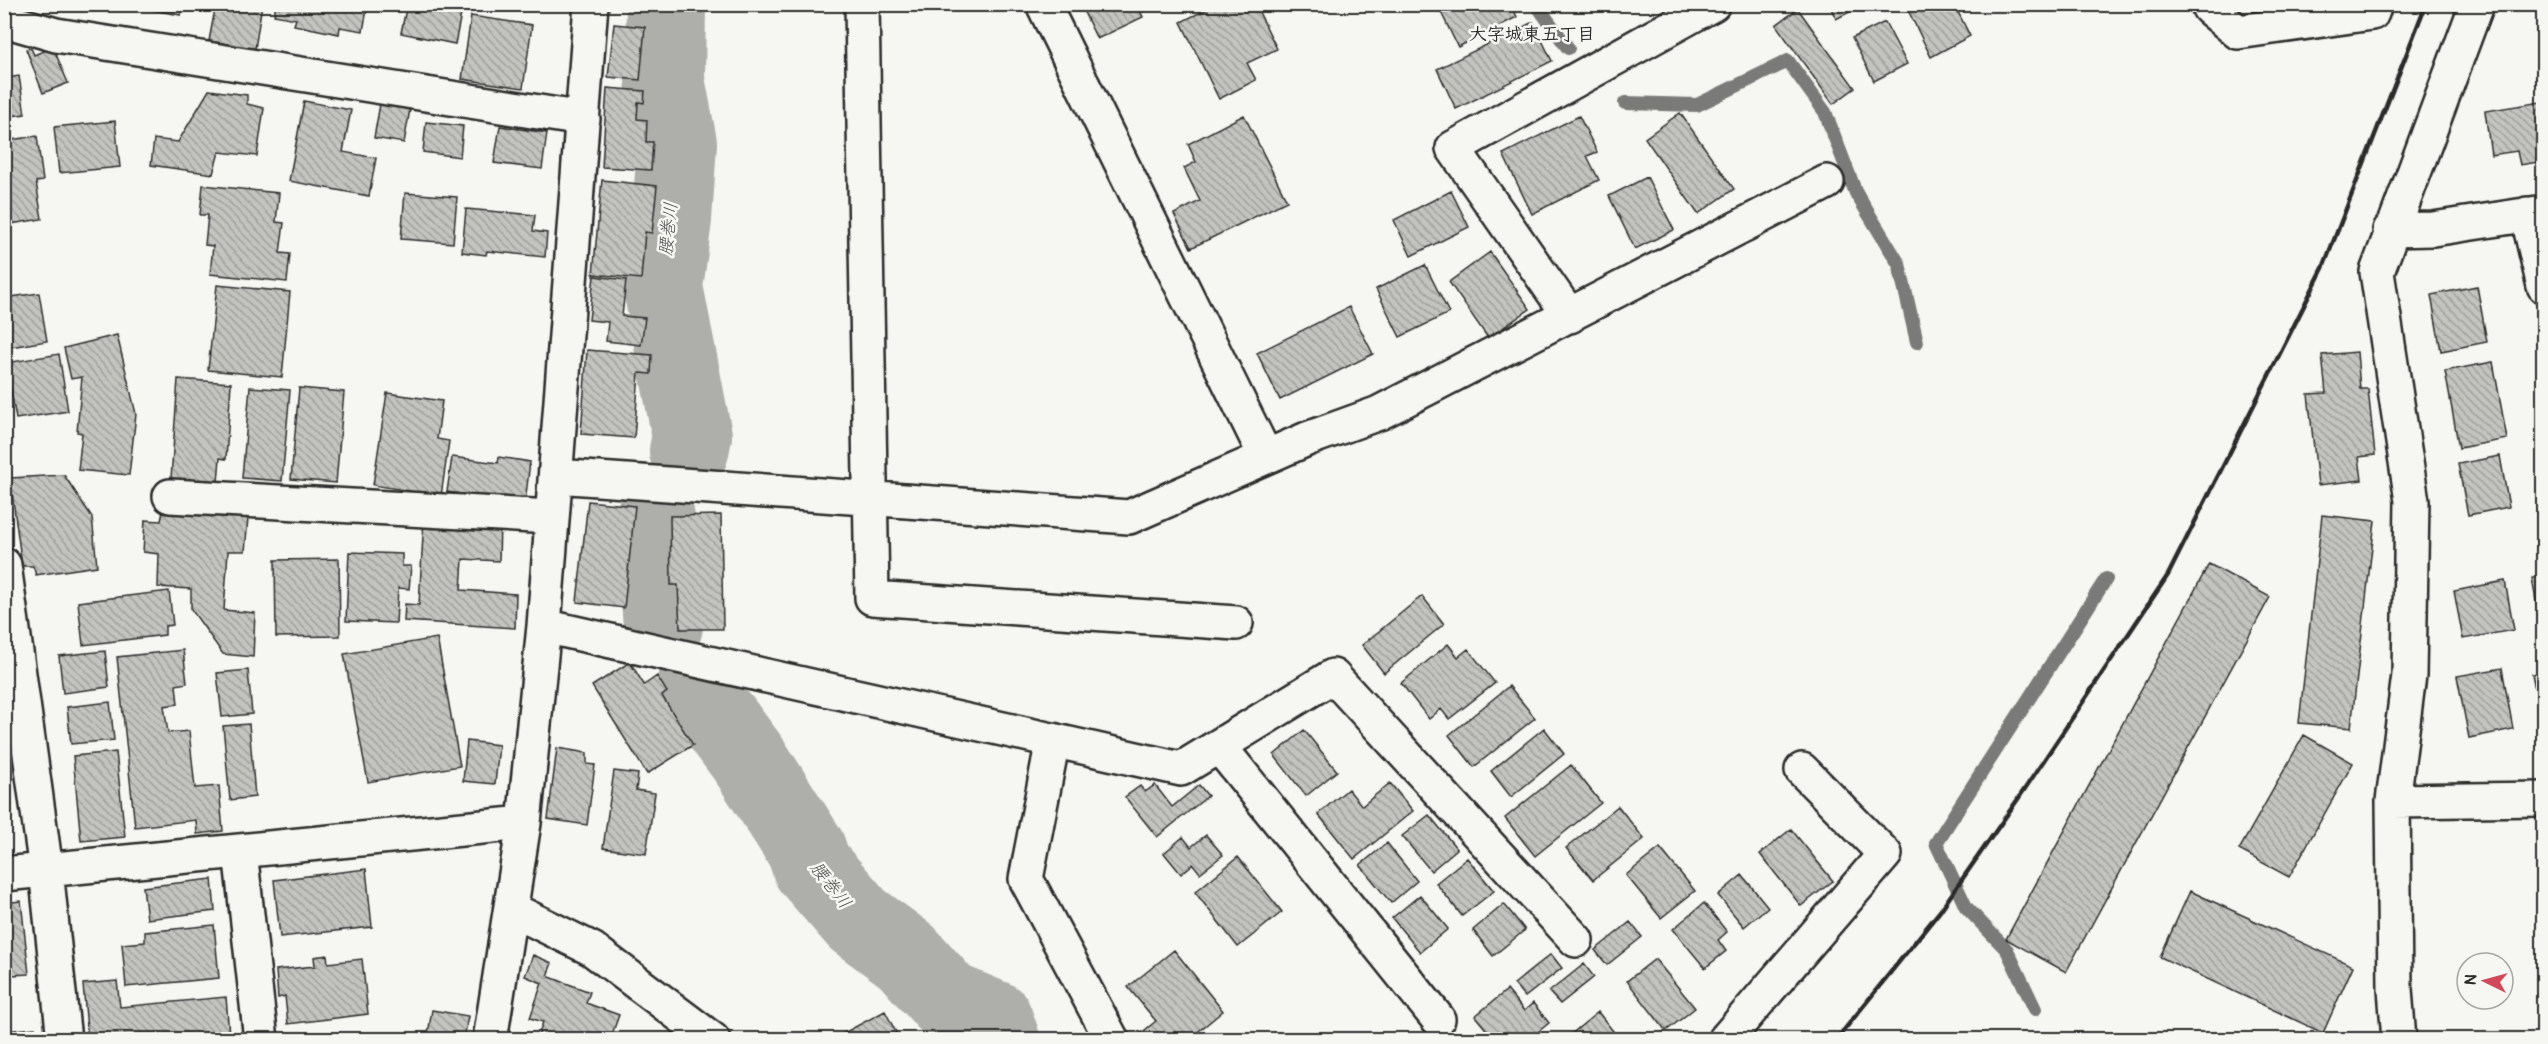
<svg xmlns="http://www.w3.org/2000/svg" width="2548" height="1044" viewBox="0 0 2548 1044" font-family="Pangolin,'Klee One',sans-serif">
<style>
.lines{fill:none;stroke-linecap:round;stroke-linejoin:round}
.stream{stroke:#7a7a78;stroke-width:14}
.river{stroke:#aeaeab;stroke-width:80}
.building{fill:url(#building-back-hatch);stroke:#2b2b2b;stroke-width:1.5}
.minor-casing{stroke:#2b2b2b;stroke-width:38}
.minor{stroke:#f6f6f2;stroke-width:33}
.rail{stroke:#2b2b2b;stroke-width:4.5}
.labels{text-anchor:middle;stroke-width:5;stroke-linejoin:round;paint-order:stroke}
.neighbourhood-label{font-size:18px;font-weight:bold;fill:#2b2b2b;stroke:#f6f6f2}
.water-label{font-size:18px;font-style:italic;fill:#525251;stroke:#f6f6f2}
</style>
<defs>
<pattern id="building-back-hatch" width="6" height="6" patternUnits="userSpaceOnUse" patternTransform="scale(1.5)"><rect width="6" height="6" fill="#c3c3c0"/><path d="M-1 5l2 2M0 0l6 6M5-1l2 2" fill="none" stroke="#9f9f9c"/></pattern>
</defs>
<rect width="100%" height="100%" fill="#f6f6f2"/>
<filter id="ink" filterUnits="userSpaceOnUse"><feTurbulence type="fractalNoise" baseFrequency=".0167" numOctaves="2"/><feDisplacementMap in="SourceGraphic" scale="12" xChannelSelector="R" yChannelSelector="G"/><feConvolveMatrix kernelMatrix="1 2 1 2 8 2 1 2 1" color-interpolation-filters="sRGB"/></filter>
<g filter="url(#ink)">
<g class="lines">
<path class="stream" d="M1536 4 1568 48
M1625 103 1697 105 1788 61 1825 112 1856 193 1899 264 1917 342
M2035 1009 2007 950 1966 907 1936 843 2106 579"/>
<path class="river" d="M666 4 665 80 677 143 672 219 663 287 692 436 689 451
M655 518 663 626
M692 695 721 722 750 761 806 849 812 867 858 920 907 956 947 1001 993 1020 1000 1040"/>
</g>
<path class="building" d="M75 4H113L112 10Z
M136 4H182L181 15 135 7Z
M216 4H262L255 49 209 41Z
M276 4H368L363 31 340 27 339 34 294 25 296 19 274 15Z
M407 4H463L455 44 401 33Z
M1080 4H1137L1143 17 1097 39Z
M1217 4H1255L1277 49 1247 63 1256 80 1219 99 1181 22Z
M1437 4H1511L1517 17 1458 47Z
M1829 4H1861V6L1836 19Z
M1905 4H1954L1970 36 1931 57Z
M1798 9 1855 88 1833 104 1776 25Z
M471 16 532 25 523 88 462 79Z
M1533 22 1552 61 1456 109 1437 69Z
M1885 22 1907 64 1874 81 1852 38Z
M614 24 645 27 640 80 608 77Z
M53 47 68 83 43 93 26 49 31 48 34 55Z
M4 57 7 78 19 76 25 114 4 117Z
M607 88 645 91 644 103 638 102 637 119 647 120 646 142H653L651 170 602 167Z
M209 90 247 95V104L264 108 257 156 219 152 213 174 151 165 154 139 178 142Z
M304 101 351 110 343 152 376 158 369 196 289 181Z
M2541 102 2544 161 2520 165 2517 151 2491 155 2485 111Z
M380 104 410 109 404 143 374 138Z
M1680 113 1734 189 1698 214 1645 138Z
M1244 115 1287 201 1191 248 1174 214 1200 201 1184 168 1196 162 1188 144Z
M1579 116 1597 152 1587 156 1599 180 1532 214 1503 154Z
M115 121 120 167 59 173 54 127Z
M426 122 463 126 460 157 423 152Z
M500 126 547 133 542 169 494 163Z
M37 136 43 181 36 182 42 219 4 225V141Z
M1647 177 1674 230 1635 249 1609 196Z
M602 180 657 186 652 233 645 232 641 279 593 274Z
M203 185 279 193 276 222 284 223 280 253 290 254 287 282 210 274 213 246 205 245 208 215H200Z
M1451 191 1469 227 1411 256 1394 220Z
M405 193 457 197 453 243 401 239Z
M466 209 535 215 533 231 547 233 545 257 487 251 486 255 462 252Z
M1490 252 1530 309 1488 338 1449 282Z
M1425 265 1449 313 1400 337 1376 289Z
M594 276 626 280 622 316 645 318 641 345 606 341 608 322 589 320Z
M217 285 290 292 282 377 208 370Z
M2477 286 2487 342 2441 351 2431 295Z
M39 293 47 341 4 348V298Z
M1349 307 1373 354 1280 400 1257 353Z
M117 335 136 414 129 475 78 470 82 433 77 432 82 377 71 379 64 348Z
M587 350 652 355 651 374 639 373 634 438 581 434Z
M2357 352 2360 389H2368L2375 455 2359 457 2362 480 2318 485 2308 394 2326 393 2322 355Z
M59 354 68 411 16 419 6 363Z
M2493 362 2507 439 2459 448 2445 371Z
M178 379 231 383 226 459 220 458 218 482 171 479Z
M250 387 290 390 282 481 242 478Z
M299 388 344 392 336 483 291 479Z
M387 393 442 401 437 439 449 441 441 496 373 485Z
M2500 456 2509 507 2468 515 2458 464Z
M452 457 498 463 499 457 530 462 525 503 447 492Z
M64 475 92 517 97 566 36 575 33 566H22L10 478Z
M588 501 635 506 624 608 577 602Z
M163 511 248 518 245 551H228L224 610 255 613 253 657 223 654 191 609V589L158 587 159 554 143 552 145 520 161 521Z
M721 515 723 629H680L678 585H671L670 516Z
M2322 515 2375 521 2351 728 2299 723Z
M424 518 500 523 499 561 463 559 461 590 516 594 515 628 404 621 405 604 419 605Z
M349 552 402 554V566H411L409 589 398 588 396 623 346 621Z
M339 559 340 636 276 637 275 560Z
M2209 564 2270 597 2066 972 2006 939Z
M2544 576V623L2540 624 2532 578Z
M2505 581 2514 630 2463 639 2454 591Z
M169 591 173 625 165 626V635L83 645 78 602Z
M1422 596 1444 624 1384 673 1362 645Z
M437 638 460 766 368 782 344 654Z
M1448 644 1458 657 1468 649 1495 683 1449 719 1441 709 1429 719 1401 683Z
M183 650 187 683 176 685 178 704 164 706 168 733 189 731 195 788 219 786 223 831 197 834 196 820 135 827 117 657Z
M105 651 109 687 63 693 59 656Z
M630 662 644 685 657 676 667 692 662 696 693 745 647 774 592 686Z
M2502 668 2513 729 2469 738 2457 676Z
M248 670 252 714 222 717 217 673Z
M2544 672V733L2532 674Z
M1509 686 1535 718 1474 767 1449 735Z
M110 702 114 740 71 744 67 707Z
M249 724 255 797 230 800 223 726Z
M1544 728 1564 754 1511 797 1491 771Z
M1304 730 1337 771 1306 796 1274 755Z
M2304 735 2353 763 2289 877 2239 850Z
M467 741 499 745 495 784 463 781Z
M557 748 587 753V764L595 765 587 825 548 819Z
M116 752 125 837 81 841 73 756Z
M1571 765 1601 803 1535 856 1505 818Z
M614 771 638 774 636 790 655 793 646 854 603 848Z
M1390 783 1413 811 1354 859 1318 814 1348 789 1362 806Z
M1155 785 1172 807 1199 785 1208 796 1157 837 1125 797 1140 786 1145 792Z
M1618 806 1644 839 1593 880 1566 848Z
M1429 815 1457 849 1431 871 1402 836Z
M1791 829 1833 881 1801 906 1760 854Z
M1206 835 1223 855 1200 873 1193 864 1181 874 1164 853 1183 837 1191 847Z
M1387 843 1417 881 1391 903 1360 865Z
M1660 848 1695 891 1661 918 1626 875Z
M1238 857 1282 912 1238 947 1195 892Z
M1467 858 1494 891 1462 916 1436 883Z
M366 869 372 927 280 937 274 880Z
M1742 875 1768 907 1744 927 1718 895Z
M212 879 215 911 147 919 143 887Z
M2190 891 2353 966 2323 1033 2160 957Z
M1420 895 1448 929 1420 952 1392 918Z
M21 901 29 974 12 975V967L4 968V903Z
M1704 903 1727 932 1718 940 1726 951 1705 968 1673 929Z
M1504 904 1525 930 1493 956 1473 930Z
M1630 922 1642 937 1607 965 1595 950Z
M214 925 219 978 126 987 122 944 145 942V932Z
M1174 950 1223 1011 1188 1040H1145L1140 1034 1156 1021 1128 987Z
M1551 954 1562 968 1525 997 1514 984Z
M327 955 328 963 362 959 368 1014 288 1024 285 996 278 998 276 970 315 966 314 957Z
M533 955 552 963 547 976 590 992 586 1003 619 1015 610 1040 537 1039 543 1022 530 1018 542 983 525 976Z
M1655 959 1695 1008 1666 1031 1627 981Z
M1584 964 1594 977 1560 1004 1549 992Z
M117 981 120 1007 226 997 229 1035 219 1037V1040H88L83 984Z
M1507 990 1524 1011 1533 1003 1549 1023 1528 1040H1495L1475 1016Z
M432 1010 468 1016 464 1040H427Z
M885 1011 900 1040H840L838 1036Z
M1598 1012 1620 1040H1564Z
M35 1028 36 1040H4V1031Z"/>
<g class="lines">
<defs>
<path id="minor" d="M862 4 872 598 1236 623
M1043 4 1266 457
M2208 4 2209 8 2238 32 2372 13 2375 4
M4 20 56 35 583 119
M2527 214 2544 286
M2390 230 2433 229 2544 212
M1570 316 1453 148 1713 4
M556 476 1129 517 1307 439 1379 413 1827 182
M170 496 552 517
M4 565 46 870 64 1040
M544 626 1181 769 1333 676 1576 940
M1053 740 1026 879 1112 1040
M1219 746 1438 1019
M2393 801 2544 799
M240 851 261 1040
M4 874 524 823
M511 909 592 949 713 1040
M490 1040 524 823 544 626 591 4
M1725 1040 1885 854 1802 770
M2399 1040 2395 989 2393 801 2409 675 2412 501 2377 272 2477 4"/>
</defs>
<use href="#minor" class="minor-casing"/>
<use href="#minor" class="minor"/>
<path class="rail" d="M1836 1040 1940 911 2018 799 2168 575 2323 268 2426 4"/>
</g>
</g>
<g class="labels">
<g class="neighbourhood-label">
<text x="1532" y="40">大字城東五丁目</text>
</g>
<g class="water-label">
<text transform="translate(668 229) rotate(-84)" y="6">腰巻川</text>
<text transform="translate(831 885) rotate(52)" y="6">腰巻川</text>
</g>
</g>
<rect width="2548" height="1044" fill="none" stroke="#f6f6f2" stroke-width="24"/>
<rect x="12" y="12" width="2524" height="1020" fill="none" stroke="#2b2b2b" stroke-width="2" filter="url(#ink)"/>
<g transform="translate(2485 981) rotate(275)"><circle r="28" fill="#f6f6f2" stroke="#a5a5a2" stroke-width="1.5"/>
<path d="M0-4.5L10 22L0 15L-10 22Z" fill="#d1495b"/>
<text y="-9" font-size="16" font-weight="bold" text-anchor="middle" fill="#2b2b2b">N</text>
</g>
</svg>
